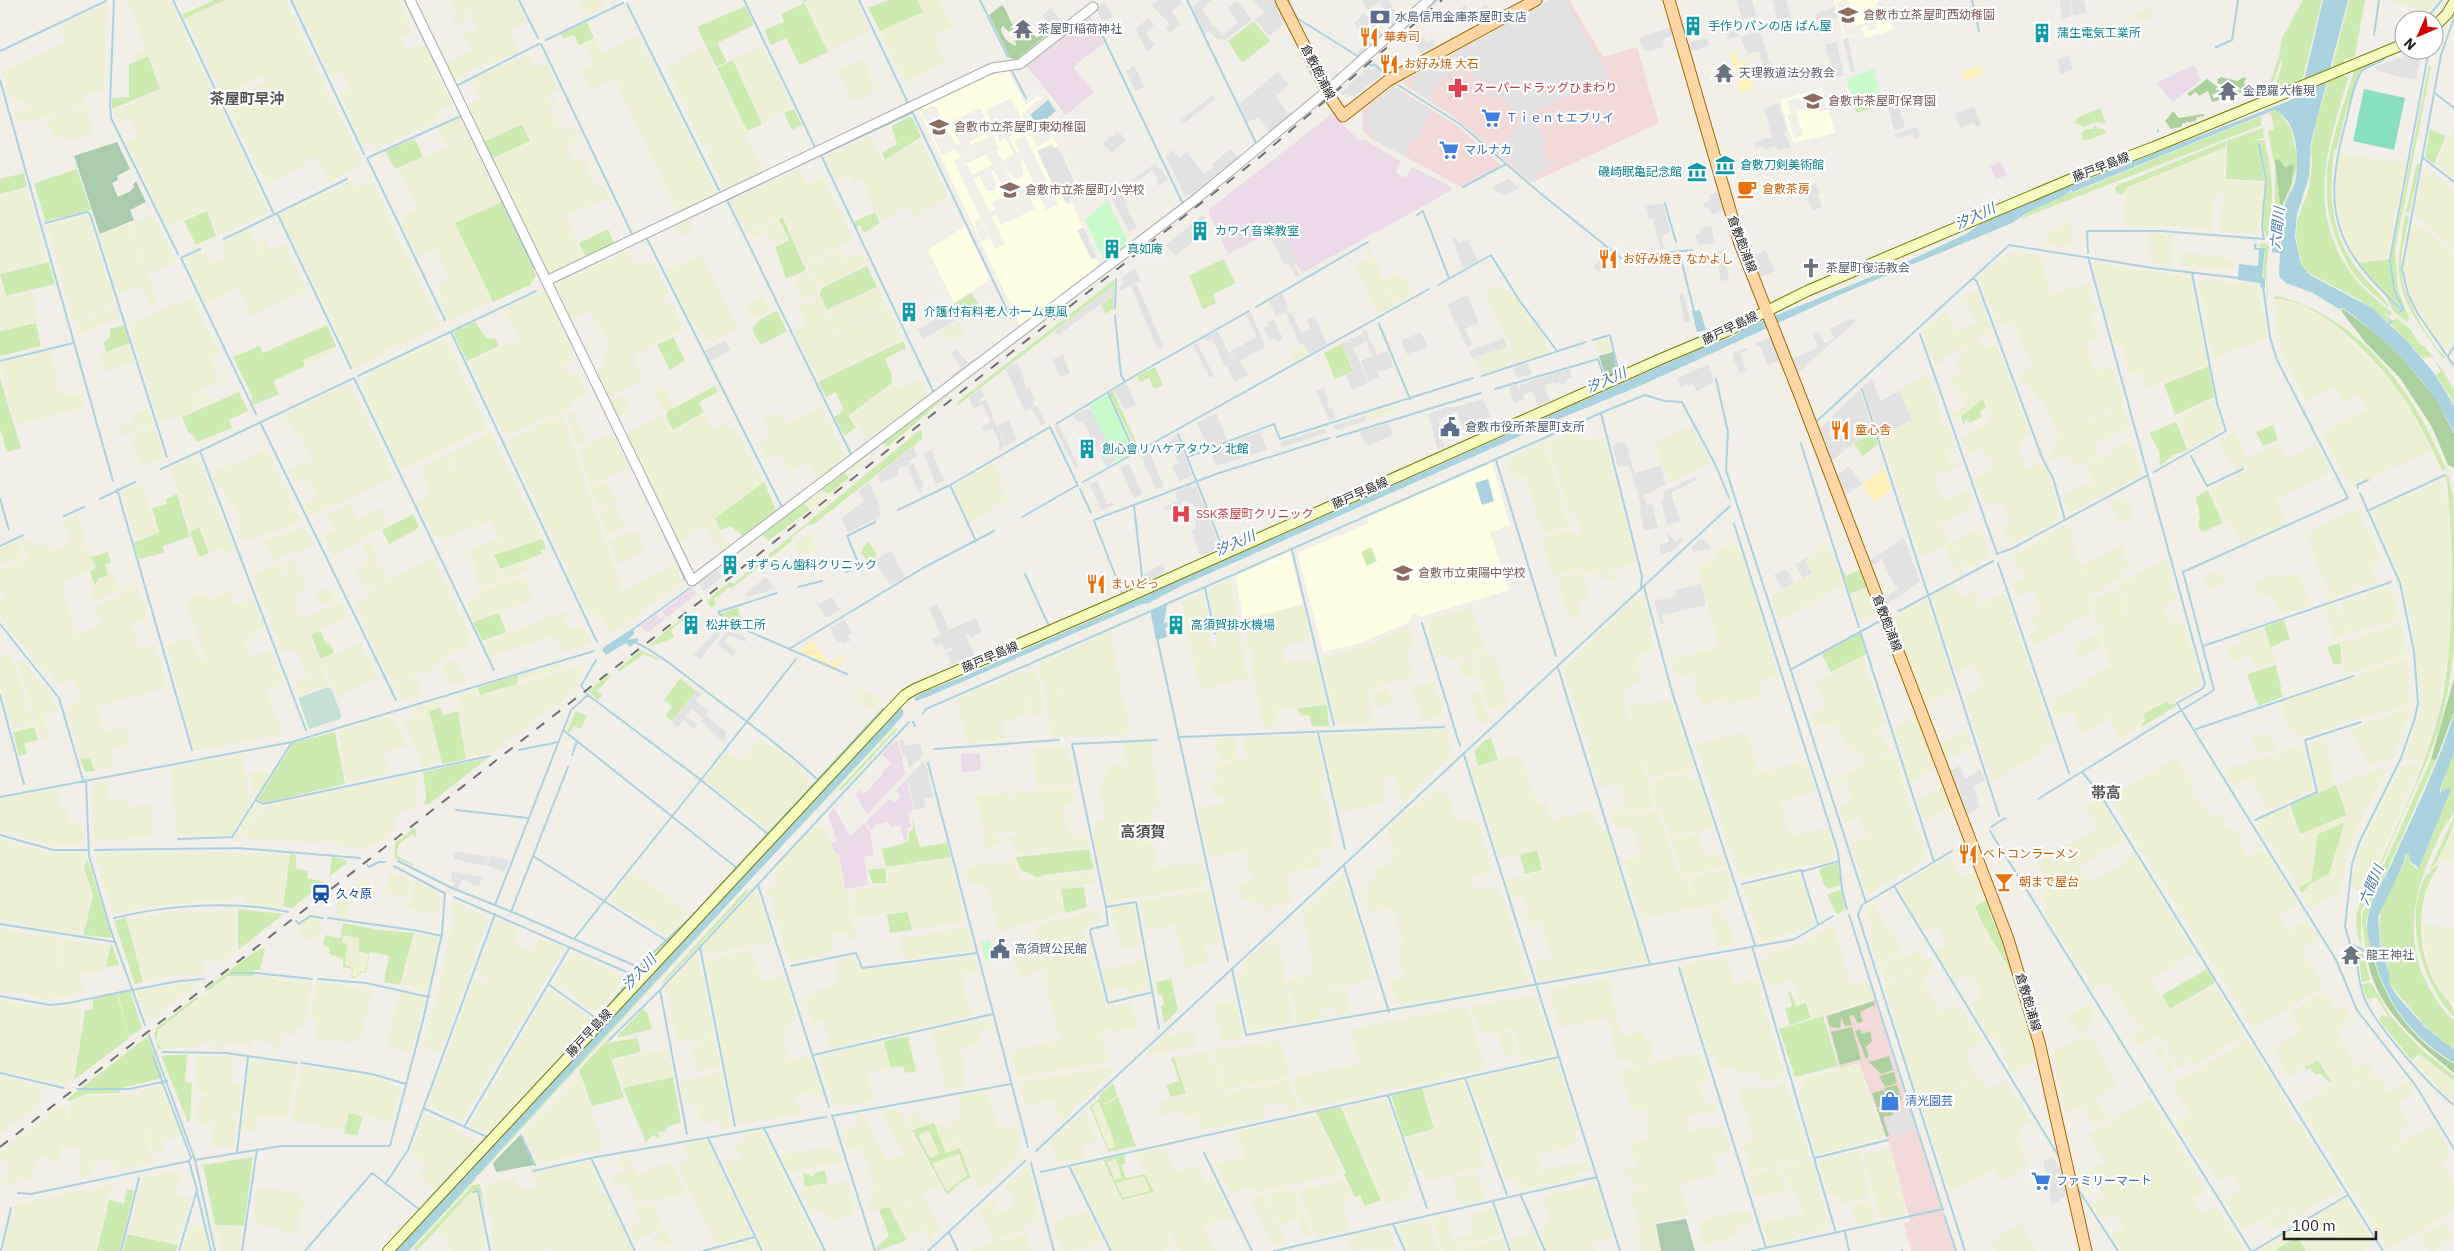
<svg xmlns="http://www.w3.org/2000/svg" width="2454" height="1251" viewBox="0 0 2454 1251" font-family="'IBM Plex Sans','Noto Sans JP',sans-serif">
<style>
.commercial{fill:#f2dad9}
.industrial{fill:#ebdbe8}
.education{fill:#ffffe5;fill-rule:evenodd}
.farmland{fill:#eef0d5}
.grass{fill:#cdebb0;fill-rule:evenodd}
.forest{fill:#add19e}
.wetland{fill:#c6e0d4}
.sand{fill:#fff1ba}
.cemetery{fill:#aacbaf}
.park{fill:#c8facc}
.pitch{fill:#88e0be}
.parking{fill:#e2e2e2;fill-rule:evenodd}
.water{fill:#aad3df}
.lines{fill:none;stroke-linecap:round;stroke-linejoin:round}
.stream{stroke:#aad3df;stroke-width:2}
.river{stroke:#aad3df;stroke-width:11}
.tertiary-casing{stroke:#a9a9a9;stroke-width:11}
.secondary-casing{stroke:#707d05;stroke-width:12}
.primary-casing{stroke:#a06b00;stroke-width:13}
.tertiary{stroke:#fff;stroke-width:9}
.secondary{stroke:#f7fabf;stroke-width:10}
.primary{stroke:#fcd6a4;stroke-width:11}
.rail{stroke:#707070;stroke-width:2;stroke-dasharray:10 10;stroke-linecap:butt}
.labels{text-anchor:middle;stroke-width:4.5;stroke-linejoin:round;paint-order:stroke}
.education-label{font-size:12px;fill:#785e54;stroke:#fff;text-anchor:start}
.service-label{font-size:12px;fill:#4e5e75;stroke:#fff;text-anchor:start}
.culture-label{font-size:12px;fill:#0d838f;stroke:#fff;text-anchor:start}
.worship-label{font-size:12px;fill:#5b616d;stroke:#fff;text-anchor:start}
.food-label{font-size:12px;fill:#c56008;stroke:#fff;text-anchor:start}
.street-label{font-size:12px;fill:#222;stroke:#fff}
.health-label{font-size:12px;fill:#be3a42;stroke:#fff;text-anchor:start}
.shop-label{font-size:12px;fill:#366cbe;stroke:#fff;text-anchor:start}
.transit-label{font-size:12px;fill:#164399;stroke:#fff;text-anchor:start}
.water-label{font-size:14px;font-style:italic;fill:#4a7aab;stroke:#fff}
.quarter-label{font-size:15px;font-weight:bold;fill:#555;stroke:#fff}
</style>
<rect width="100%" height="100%" fill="#f2efe9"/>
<path class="commercial" d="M1550 0H1569L1603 57 1637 47 1659 123 1531 183 1458 120 1401 82Z
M1394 86 1459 127 1501 165 1461 187 1369 137 1363 131 1362 110Z
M1875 1000 1942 1208 1955 1251H1911L1904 1223 1910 1221 1889 1143 1859 1063 1840 1068 1825 1016Z"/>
<path class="industrial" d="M1090 14 1104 43 1073 67 1094 92 1066 115 1026 65Z
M2194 65 2198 72 2196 74 2201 80 2173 102 2156 83Z
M1332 114 1360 141 1363 139 1401 161 1396 173 1406 178 1412 167 1452 187V190L1302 273 1279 228 1228 254 1208 210Z
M2001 161 2007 175 1996 179 1990 166Z
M693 588 696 594 667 618 662 611Z
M657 614 660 619 663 617 665 619 647 633 641 626Z
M895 741H898L905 774 867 814 855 794 860 790 864 794 882 775 881 774 891 763 882 754Z
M980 753 981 770 962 773 961 754Z
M906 779 914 810 908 812 911 827 907 828V840L904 841 900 825 890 827 889 822 875 825V828L870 829 866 822 889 799 895 802 899 797 900 794 896 791Z
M834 808 850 836 865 823 870 832 874 855 864 857 868 885 845 889 839 854 835 853 831 844 837 841 828 815Z"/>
<path class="education" d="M1834 0H1843L1837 2 1845 37 1863 33 1862 27 1867 26 1868 31 1877 29 1875 21 1855 26 1848 0H1879L1874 12 1878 16 1884 14 1887 9 1886 0 1893 30 1865 38 1864 33 1844 38Z
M1008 71 1026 105 1045 90 1062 112 1048 124 1054 136V142L1056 141 1082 194 1068 201 1074 206 1083 228 1077 230 1091 258 1097 259 1099 264 1097 271 1021 327 918 109 997 72ZM1045 91 1061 112 1047 123 1054 136 1038 147 1022 115 1036 101 1041 99 1039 96ZM1011 98 1026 128 1009 137 1017 153 1020 152 1015 140 1025 136 1058 205 1046 210 1039 194 1031 198 1035 209 1001 225 996 215 992 217 1005 244 995 249 957 168 967 164 972 175 992 165 987 155 996 150 1002 161 1014 155 1006 138 1000 141 986 110ZM932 106 936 107 949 136 952 135V138L957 145 960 143 950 122 980 108 991 131 969 142 971 145 993 135 999 149 957 167 954 161 961 157 958 151 956 152 955 149 942 155 921 112ZM980 219 989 238 982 242 974 226 976 224 975 221Z
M1822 88 1835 133 1793 143 1780 100ZM1821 90 1828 110 1819 112 1817 106 1806 112 1805 109 1791 113 1787 101 1810 95 1809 93ZM1796 112 1803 135 1794 138 1787 115Z
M1023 160 1037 190 1029 194 1025 185 1016 189 1004 165 1013 178 1019 179 1024 174 1020 162Z
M994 170 1003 189 1000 191 1003 197 992 202 995 209 990 212 974 179 979 176 987 191H994L997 186 991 171Z
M965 226 990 279 954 303 928 250Z
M1492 463 1510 525 1490 532 1509 590 1420 617 1415 613 1412 614 1410 622 1358 644 1323 652 1298 556 1299 552 1369 523 1367 517Z
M1289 551 1303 604 1243 620 1236 576Z"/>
<path class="farmland" d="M127 0H169L269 209 266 213 218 235 207 209 167 227 128 145 127 142 138 136 130 117 117 123 114 114V111L162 90 149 55 133 61 130 58V55L146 48Z
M227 0H285L326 86 324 88 326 93 329 92 361 160 359 167 328 183 315 156 305 161 304 166 267 184 226 100 268 81 266 75 222 94 186 19Z
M294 0H401V5L411 33 401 38 407 50 422 44 425 47 453 105 435 112 439 121 375 149 369 142 362 144 339 94 350 89 343 72 331 77 313 40 311 31 307 28Z
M451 0H517L528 22 509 31 518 50 453 80 446 64 447 61 471 50 462 36 478 29 466 6 456 11Z
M577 0H601L604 6 585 16Z
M811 0H856L870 31 828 50 806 2Z
M918 0H940L953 27 934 36 946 62 905 82 881 34V31L924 12Z
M2384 0H2440L2430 13Z
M103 5 107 7 104 90 81 97 83 104 38 120 36 118 19 124 15 113 29 107 25 100 18 102 11 96 2 72 66 42 62 24Z
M465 8 470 18 456 25 452 15Z
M2153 9 2154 16 2146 20H2132L2131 11Z
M638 36 718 195 681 212 677 211 615 78 589 90 581 71 594 64 584 44 595 39 602 53Z
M763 46 792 108 763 123 734 60Z
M704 47 764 170 727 188 722 185 709 158V152L711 150 702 144 687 112 690 109 684 105 666 67Z
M527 53 535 68 546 62 560 91 545 98 547 100 555 96 558 104 550 108 561 130 571 126 579 139 568 144 575 162 584 159 595 185 604 183 610 196 565 217 584 257 550 273 546 271 511 199 512 191 507 189 493 160 532 141 522 122 483 141 466 105 480 98 472 80Z
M862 59 877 91 852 102 837 70Z
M85 105 94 134 67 142 65 135 54 138 48 122 52 120 51 117Z
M460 118 468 136 446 146 438 128Z
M2454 124V179L2435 164Z
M870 136 883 162 920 140 948 196 915 220 907 205 881 222 862 179 853 183 849 174 836 181 825 158Z
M469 137 500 201 455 223 492 302 450 322 440 305 443 303 436 285 449 279 435 250 420 256 418 255 401 225 407 213 444 197 425 157Z
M2224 148 2226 150 2224 180 2264 184 2259 234 2219 231 2224 194H2214L2213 230 2164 226 2126 227V189Z
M2339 154 2406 163 2388 257 2358 262 2346 243 2336 202 2335 188Z
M424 157 442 197 416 208 399 169Z
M2426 168 2454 189V249L2413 215 2423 169Z
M796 170 801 173 807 185 825 177 837 210 841 211 852 237 853 241 806 263 783 216 746 232 730 201Z
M352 180 356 189 372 182 439 324 438 328 396 347 394 344 386 349 385 353 354 368 280 216 282 213Z
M27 189 47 261 0 273V195Z
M88 215 115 306 73 322 48 229 51 224Z
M149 216 153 217 176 263 148 274 129 224Z
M2070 217 2072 236 2071 242 2068 246 2060 247 2041 242Z
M692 218 693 221 689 224 693 233 679 235 672 229Z
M779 220 787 239 776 244 766 232 753 238 750 232Z
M2412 221 2454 252V342L2446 351 2428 327 2415 304 2406 280 2404 269Z
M127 224 157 301 150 306 141 285 119 294 100 235Z
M250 229 266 265 291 255 307 291 250 318 238 288 206 303 204 302 184 259 201 251 202 254 206 252 212 264 226 256 221 242Z
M2148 233 2174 235 2173 263 2169 265 2150 262V248L2145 246Z
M263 237 269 248 273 250 287 243 291 253 267 264 257 240Z
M1368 244 1395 306 1378 315 1356 265 1370 258 1365 246Z
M839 250 844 260 855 255H861L865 264 818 287 807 265Z
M628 251 635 266 647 261 653 264 668 293 663 299 666 305 674 306 683 329 634 356 644 379 608 397 596 373 598 369 607 365 602 355 611 351 601 328 590 310 571 320 556 287 558 283Z
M2179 251 2235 259 2234 267 2231 270 2179 266Z
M2021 252 2035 255 2040 253 2051 295 2089 282 2096 310 2092 316 2098 338 2086 344 2094 371 2113 367 2123 403 2086 421 2087 423 2123 405 2130 427 2092 446 2097 457 2076 468 2066 453 2050 461 2048 457 2055 454 2053 447 2059 439 2044 399 2036 400 2028 382 2020 385 2018 375 2032 367 2013 320 1998 327 1992 311 1993 305 1989 303 1980 277 2009 254Z
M701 254 737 329 713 342 707 340 703 332 699 334 695 331 696 326 692 325 667 274V270Z
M2092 263 2191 277 2208 365 2148 389 2139 372 2130 374 2123 346 2115 347Z
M806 271 818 289 817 295 803 301 795 280 800 278 798 275Z
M1398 274 1401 280 1406 279 1413 295 1396 304 1385 280Z
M0 280 6 298 32 292 39 321 0 330Z
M2201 280 2258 285 2267 337 2213 359 2199 282Z
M1502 285 1507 292 1511 291 1543 336 1549 352 1516 362 1485 293Z
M878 288 885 306 884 309 837 331 828 311Z
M544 290 574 355 572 361 564 365 569 376 578 372 587 393 573 399 575 406 507 436 502 432 469 362 518 339 504 309Z
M1976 290 1991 330 1964 351 1956 335 1961 347 1936 366 1922 331 1946 310 1956 334 1975 322 1965 297Z
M192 297 220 354 211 358 219 382 192 392 198 408 160 423 129 325 130 322Z
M762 297 768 311 752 320 745 306Z
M819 297 836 333 887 309 900 335 897 341 818 380 794 332 806 326 798 306Z
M2274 300 2292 302 2307 307 2331 322 2365 354 2389 379 2406 402 2431 450 2354 486 2343 474 2322 432 2323 430 2367 409 2360 394 2342 402 2335 388 2306 401 2287 364 2278 339Z
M117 307 120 318 79 334 75 323Z
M960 321 966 331 949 342 942 331Z
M1609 338 1612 350 1598 354 1594 342Z
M441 339 447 340 487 428 401 471 359 385 367 381 364 376Z
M1979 341 1985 349 1977 356 1996 343 1997 344 2031 435 2018 442 2021 455 2027 469 2041 462 2050 476 2057 498 2054 500 2060 519 2012 544 2003 527 2012 522 2002 500 1991 505 1989 501 1985 503 1979 488 1975 489 1972 480 1993 468 1986 470 1984 467 1992 461 1990 455 1984 454 1985 447 1968 454 1962 442 1961 438 1991 420 1984 399 1954 420 1951 415 1967 403 1957 390 1955 392 1951 380 1963 372 1956 362 1959 356Z
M129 345 135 362 105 372 100 355Z
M1304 345 1308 355 1295 362 1290 350Z
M334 347 336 352 307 366 304 360Z
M1508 348 1512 360 1506 362 1507 366 1481 375 1474 362 1475 358Z
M50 351 59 394H81L85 407 16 425 0 364Z
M1927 375 1943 417 1939 419 1943 427 1947 426 1955 449 1948 453 1951 464 1958 461 1960 465 1933 477 1944 501 1968 490 1974 506 1940 524 1949 540 1947 544 1921 557 1881 438 1913 421 1899 390Z
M915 380H920L927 397 869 441 850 417 892 384 902 387Z
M349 383 393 474 391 478 310 517 303 505 317 497 306 476 294 482 288 470 310 459 299 434 294 436 285 415Z
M662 384 674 407 665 412 653 389Z
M201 390 204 397 209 395 214 401 199 407 194 393Z
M623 395 630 411 618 417 610 401Z
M2214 400 2224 429 2191 448 2177 418Z
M1394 405 1395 411 1367 420 1365 414Z
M149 407 154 424 122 436 119 427 132 422 130 414Z
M821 407 844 455 837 466 817 480 807 462 790 470 783 456 777 454 764 460 760 443 771 437 762 420 779 411 786 425Z
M574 411 587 441 577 446 566 413Z
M705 413 713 429 727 423 730 429 735 427 746 448 744 451 750 456 763 482 714 518 728 548 722 553 704 527 678 543 671 528 674 523 672 519 668 520 629 440 628 432 662 415 672 434Z
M563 415 622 591 675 563 683 581 611 634 598 613 589 616 570 577 569 566 565 564 534 499 535 497 531 493 507 444 511 438Z
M153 426 164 456 162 459 142 468 130 436Z
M1691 426 1710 463 1669 483 1656 442Z
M1572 431H1578L1581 441 1604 437 1637 563 1586 574 1584 568 1553 576 1542 538 1566 530 1575 534 1581 533 1576 512 1568 513 1548 443Z
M491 432 541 538 504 550 490 521 442 539 438 536 434 537 416 501 430 495 428 489 458 476 447 453Z
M2235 432 2248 464 2235 470 2219 441Z
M611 434 629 467 590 485 577 450Z
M2132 441 2142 475 2098 499 2087 465Z
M1545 442 1569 526 1542 534 1526 477 1513 479 1506 459Z
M2279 444 2286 459 2317 445 2331 473 2275 499 2287 524 2241 544 2229 521 2224 520 2210 489 2248 470 2247 466 2250 463 2247 457Z
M266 449 274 464 272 467H275L282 481 280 484H283L291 501V508L294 507 301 522 280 530 243 541 238 528 243 526 233 504 230 505 222 488H218L213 476 216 471Z
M873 451 875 453 862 463 864 465 849 477 846 472Z
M445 454 456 476 429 488 422 473 424 465Z
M198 456 219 513V517L191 531 171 468Z
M993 464 1008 497 1007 501 988 510 986 514 969 522 953 486Z
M2442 480 2447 503 2450 548 2452 597 2449 641 2437 713 2421 762 2406 759 2421 703 2412 627 2401 579 2371 511Z
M607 481 616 502 598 509 590 488Z
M2091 482 2096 499 2069 514 2064 495Z
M135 485 137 487 143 485 157 531 136 540 122 494Z
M820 491 827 495 811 509 805 502Z
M2119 497 2127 498 2134 516 2117 525 2110 501Z
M351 503 367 536 355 546 333 556 323 535 335 530 328 514Z
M616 504 625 528 607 536 599 512Z
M382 508 389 524 368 535 360 518Z
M2359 509 2379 556 2374 565 2369 567 2377 584 2365 589 2361 586 2331 599 2305 533 2343 514Z
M78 512 84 536 82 538 95 568 61 582 76 636 102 624 94 606 136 588 139 590 148 619 131 625 138 643 133 645 135 651 153 645 155 647 167 687 97 707 104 732 126 727 130 744 109 749 114 767 95 770 91 757 84 759 80 755 67 710 82 696 72 679 61 684 57 683 48 670 44 672 13 634 0 614 3 591 0 589V570L27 559 22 542 32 538 35 547 49 543 51 551 71 543 64 522 66 518Z
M222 517 235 549 225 553 222 548 210 553 200 527Z
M2065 525 2069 527 2090 598 2089 602 2092 612 2034 646 2029 634 2036 630 2031 618 2041 611 2034 591 2017 596 2014 592 2011 584 2025 578 2020 565 2016 566 2013 556Z
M302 527 305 529 313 543 312 547 273 561 263 540Z
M1981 527 1989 554 1988 557 1966 569 1954 541Z
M632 530 637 531 646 551 617 564 609 541Z
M809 533H811L817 548 799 556 795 544Z
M497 539 503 551 493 555 499 570 478 577 476 568 468 551Z
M18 540 23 556 0 566V549Z
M370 542 378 557 375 559 379 567 383 566 388 579 364 591 355 570 363 567 362 564 369 561 363 546Z
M1953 542 1964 570 1957 574 1945 546Z
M1738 544 1774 656 1773 659 1779 675 1758 680 1762 696 1724 705 1723 699 1701 704 1692 675 1676 677 1670 659 1719 648 1698 564 1716 560 1714 550Z
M1830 544 1843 586 1778 620 1771 597 1813 573 1806 561 1807 557Z
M2122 545 2129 570 2091 597 2082 565Z
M428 558 434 560 471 638 468 641 470 644 435 664 437 668 393 683 382 664 354 603 368 597 366 592Z
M295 559 300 571 288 576 283 564Z
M526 560 531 568 519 572 520 575 504 580 501 570Z
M2163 560H2167L2169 564 2171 581 2176 598 2163 607 2174 628 2185 621 2190 645 2193 649 2202 684 2171 704 2169 700 2142 714 2143 724 2118 740 2111 716 2081 736 2075 714 2071 712 2058 720 2051 703 2052 700 2111 666 2100 632 2102 629 2129 614 2118 586Z
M280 565 286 578 301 572 304 576 308 587 293 594 298 606 295 607 302 619 341 602 347 613V617L309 634 319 661 361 642 378 678 337 697 325 668 306 676 296 649 283 653 253 577 255 574Z
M106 566H109L117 588 137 581 134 585 93 602 88 590 96 586 99 580 109 575Z
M1615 569 1618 584 1596 576V573Z
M2221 569 2226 584 2208 589 2204 574Z
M499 571 503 580 480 588 476 579Z
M1583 571 1589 598 1578 600 1581 615 1569 619 1558 578Z
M2299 572 2311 605 2280 615 2273 594 2259 599 2255 586 2257 580 2276 574 2278 578Z
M525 576 534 600 473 621 468 611 471 610 468 602 479 596V591Z
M1231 581 1238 626 1236 629 1240 634 1248 679 1200 690 1181 600 1203 592 1210 629 1211 647 1218 646 1208 590Z
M1952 584 1960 598 1974 592 1981 606 2005 592 2055 743 1992 782 1965 696 1984 683 1972 664 1957 673 1932 597 1933 594Z
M2390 585 2399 615 2394 621 2350 634 2341 603Z
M330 587 336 600 321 606 316 593Z
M1871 587 1879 609 1860 621 1850 595Z
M2116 587 2127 614 2099 629 2091 601Z
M230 592 235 605 246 601 257 635 245 642 250 657 271 650 284 682 267 691 282 734 196 751 193 748 167 646 190 638 200 661 205 659 186 600 204 593 209 599Z
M1643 595 1652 628 1649 629 1654 651 1636 656 1641 682 1631 685 1632 688 1623 690 1629 721 1636 736 1629 706 1671 700 1684 736V743L1688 745 1694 764 1691 770 1651 777 1641 750 1654 807 1609 816 1608 813 1626 808 1621 785 1599 787 1575 699 1572 698 1563 667 1635 599Z
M253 598 264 628 257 630 247 600Z
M1927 599 1956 690 1923 707 1890 619Z
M2335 604 2338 611H2341L2347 630 2346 635 2334 639 2325 607Z
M1303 605 1307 622 1304 623 1305 628 1308 627 1312 640 1283 646 1285 662 1317 659 1327 704 1277 707 1279 725 1263 728 1260 710 1263 709 1259 705 1250 655 1252 652 1249 648 1244 620Z
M1472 607 1485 650 1450 661 1445 654 1436 656 1427 620Z
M567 610 569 614 563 617 569 629 578 626 585 631 591 641 589 644 563 652 554 636 491 656 483 643Z
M2398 623 2402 628 2407 655 2344 675 2342 642Z
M1409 626 1415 648 1407 651 1413 676 1368 690 1374 721 1372 723 1337 725 1322 657 1358 649Z
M2264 629 2276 661 2255 668 2249 656 2232 663 2227 648 2241 644 2239 637Z
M1110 632 1130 734 1052 737 1045 698 1064 695 1058 655Z
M2099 632 2102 646 2081 659 2074 646Z
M1488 653 1489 658 1495 657 1508 702 1498 712 1489 707 1475 655Z
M11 654 33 724 14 730 0 687V657Z
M1057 655 1063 694 1045 697 1038 663Z
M1473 656 1478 674 1463 679 1458 660Z
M1863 656 1886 724 1845 746 1836 724 1815 726 1812 714 1825 707 1815 681Z
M22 658 49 692 58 710 44 717 50 739 41 741 17 662Z
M2407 658 2410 705 2369 717 2364 716 2301 738 2298 732 2292 733 2280 703 2356 678 2361 673Z
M456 659 467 682 454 686 453 683 450 684 441 666Z
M561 663 562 668 521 681 519 675Z
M586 664 576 686 560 701 493 753 467 757 457 695 475 690 477 697Z
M1024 670 1025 715 1014 717V720L1005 722 1006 740 967 743 957 700Z
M1034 670 1037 672 1044 714 1027 715 1025 672Z
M323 671 329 685 300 695 295 682Z
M413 678 417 679 420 695 402 701 395 684Z
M1434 681 1445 717 1422 719 1412 687Z
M858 688 880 698 874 709 870 710 855 697Z
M1388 688 1392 704 1375 707 1372 692Z
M1479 690 1489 720 1484 725 1476 716 1470 692Z
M440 700 441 707 413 714 411 708Z
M2406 709 2409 712 2393 758 2368 765 2352 730 2369 721Z
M428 711 440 762 423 767 404 720Z
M1916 715 1928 736 1925 740 1934 754 1908 770 1934 755 1936 767 1909 783 1901 759 1903 757 1908 767 1894 729Z
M391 716 408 746 385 751 388 773 347 782 339 730Z
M1967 728 1973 745 1944 762 1937 746Z
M1446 729 1453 753 1403 802 1401 800 1395 774 1382 775 1386 802 1339 813 1337 809 1321 735Z
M1881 729 1889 751 1865 763 1860 752 1853 754 1848 745Z
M1748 732 1758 773 1807 761 1816 791 1781 801 1789 836 1829 828 1836 854 1833 860 1740 878 1696 744Z
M2265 733 2266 735 2271 733 2277 748 2257 755 2251 737Z
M1315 735 1328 787 1324 789 1333 832H1330L1333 848 1304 854 1306 869 1286 873 1292 903 1278 905 1267 913 1262 902 1253 904 1252 899 1243 901 1239 883 1252 881 1244 850 1209 857 1197 809 1226 803 1215 765 1247 759 1243 738Z
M759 738 795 763 811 784 769 830 704 780 727 751 742 762Z
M1215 738H1235L1240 758 1219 762Z
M2325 738 2335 785 2318 790 2307 744Z
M1150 741 1160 809 1151 811 1155 867 1202 863 1208 884 1204 887 1108 902 1091 824 1105 820 1100 781 1107 780 1105 766 1126 764 1123 743Z
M2299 745 2302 747 2313 790 2267 810 2252 781 2283 769 2279 755 2281 751Z
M1068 747 1075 784 1037 788 1033 748Z
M1893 751 1927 859 1869 894 1865 891 1851 845 1869 835 1859 815 1845 823 1843 821 1840 806 1852 799 1845 780 1832 786 1830 781Z
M2277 752 2282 769 2233 785 2225 772 2226 769Z
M243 754 248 794 255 796 231 836H176L171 767Z
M1517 754 1522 759 1537 804 1546 801 1552 821 1593 809 1600 832 1607 830 1648 962 1541 981 1538 979 1535 963 1552 958 1541 924 1530 927 1525 912 1528 910 1524 896 1510 899 1505 880 1543 871 1538 849 1499 860 1489 820 1486 819 1471 769Z
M2177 757 2195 788 2191 792 2213 817 2218 812 2226 826 2234 828 2242 841 2239 843 2248 858 2262 850 2266 852 2297 901 2295 905 2279 916 2289 932 2308 920 2319 937 2318 940 2304 948 2305 951 2303 953 2324 986 2255 1029 2251 1026 2167 890 2169 887 2164 886 2109 798Z
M2410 764 2416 765 2418 769 2365 891 2350 887 2356 859 2370 826 2401 765Z
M2379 768 2384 771V776L2357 829 2346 856 2340 893 2312 907 2309 905 2302 894 2310 885 2329 874 2348 817 2337 785Z
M250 772H271L261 791 251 792Z
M1688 773 1690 781 1699 779 1714 825 1713 828 1670 836 1660 806H1656L1650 781Z
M414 775 418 778 417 805 411 811 398 810 397 827 366 849 338 846 337 841 325 840 324 843 245 838V834L260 812 269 805Z
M108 780 109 801 127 799 130 836 128 839 93 841 92 789 96 782Z
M1219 780 1223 797 1215 798 1209 782Z
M1946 783 1953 803 1925 822 1917 800Z
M1071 787 1074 802 1065 805 1066 830 1073 833 1076 849 1015 854 1007 836 1018 833 1011 793Z
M50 790 51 793 61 792 62 808 69 812V824H83V841L77 842V846L51 845 0 831V799Z
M1444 790 1451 799 1455 822 1472 819 1479 824 1493 872 1471 876 1474 890 1500 888 1529 982 1465 996 1396 1005 1391 982 1393 979 1405 976 1402 968 1399 944 1404 943 1392 907 1370 913 1364 893 1369 891 1366 881 1378 878 1373 861 1382 869 1395 856 1387 831 1432 791Z
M1009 793 1017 831 995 834 994 830 983 831 976 795Z
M2100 798 2125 839 2079 867 2089 883 2135 855 2158 892 2154 894 2163 901 2195 953 2151 978 2170 1010 2215 985 2243 1031 2244 1036 2194 1066 2173 1030 2190 1061 2178 1069 2160 1037 2172 1028 2152 1040 2144 1025 2139 1028 2108 981 2095 989 2043 913 2047 908 2038 893 2050 885 2037 864 2098 827 2086 806Z
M257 801 262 806 239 840 232 839Z
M151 804 154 837H131L128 808Z
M2288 807 2300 834 2347 816 2345 821 2318 834 2310 881 2298 887 2257 823V820Z
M1658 809 1680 878 1687 877 1691 895 1693 894 1690 877 1727 870 1734 896 1723 902 1641 919 1624 862 1641 856 1633 828 1622 830 1621 826 1613 827 1610 818Z
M825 826 834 854H838L844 891 848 892 856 939 847 940 845 931 831 934 834 946 829 953 789 962 767 888 777 885 775 869 814 828Z
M2454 827V862L2439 861 2449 837Z
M993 831 994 837H999L1001 845 985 848 984 832Z
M1085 833 1088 847 1077 849 1074 835Z
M1699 833 1705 857 1718 855 1725 857 1727 866 1682 876 1671 838Z
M0 840 49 853H82L85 859 83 866 92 896 81 935 0 920Z
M195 851 289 855 281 908 243 903 244 898 232 896 231 902H193L140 908 113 915 94 853Z
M1317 853 1320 866 1308 869 1306 854Z
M1949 856 1961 877 1979 869 1989 897 1974 906 1981 923 2014 977 2040 1058 2013 1074 2003 1058 2006 1055 1995 1036 1990 1039 1969 1004 1983 996 1971 974 1955 982 1935 951 1946 944 1936 926 1925 932 1923 931 1897 888Z
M950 860 965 919 964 921 913 930 909 910 855 918 850 891 889 885 888 868Z
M1015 861 1021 881 1091 872 1094 873 1096 883 1059 889 1064 914 1001 931 997 929 988 885H969L964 869 974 867 977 884 975 866Z
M632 871 689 913 668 936 613 902 611 897Z
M391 872 412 881 407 897 386 892Z
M1800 872 1815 923 1804 930 1775 936V940L1762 942 1742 887Z
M1342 874 1344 875 1375 978 1318 993 1323 1019 1298 1024 1288 981 1314 974 1302 911Z
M371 875 366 893H351L350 890Z
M416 880 438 894 440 898 438 915 408 908Z
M1209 889 1221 940 1205 946 1209 962 1186 969 1176 925 1147 930 1140 902Z
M756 890 774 941 704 956 705 943Z
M343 896H348L347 901 351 902 347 919 335 915 339 898Z
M455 902 489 917 441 1053 424 1048V1042L437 998 449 942 452 904Z
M1134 904 1141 944 1121 949 1111 907Z
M1717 904 1724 919 1727 918 1735 946 1718 947 1716 945 1710 908Z
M1873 904 1902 951 1879 964 1871 942 1872 927 1865 908Z
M1100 909 1102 921 1088 926 1085 931 1106 1007 1132 1002 1137 1027 1114 1032 1111 1028 1101 1031 1108 1061 1018 1077 1010 1052 1059 1040 1044 970 1020 977 1013 958 1015 955 1038 947 1034 926Z
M236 911 235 952 224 962 205 960 204 974 177 975 144 982 128 919 174 912Z
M310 917 322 919 318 943 297 937 300 926Z
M497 920 519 929 513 941 532 951 539 938 563 948V951L461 1122 429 1105 474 978 489 985 491 981 476 973Z
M2423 923 2454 928V1006L2432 975 2427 959Z
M1834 925 1850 985 1868 980 1874 999 1812 1018 1807 1002 1794 1004V1000L1805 997 1800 998 1793 978 1766 987 1759 962 1770 958 1769 953 1802 944Z
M0 928 44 937 28 995 0 990Z
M958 928H968L973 950 903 959 899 938Z
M416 934 439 938 428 988 423 991 402 984Z
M343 935 359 938 369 954 365 972H360L356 977H352L353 968 345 966 347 944 342 942Z
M45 936 63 939 48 999 29 996Z
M1273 936 1275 939 1245 968 1241 964Z
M65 939 109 945 104 970 80 974 83 992 67 997 53 999 50 996Z
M1277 939 1294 1023 1249 1031 1237 976Z
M749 950 762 981 785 976 796 1017 784 1031V1037L800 1114 737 1125 704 960Z
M571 952 621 975 622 978 616 990 597 1011 592 1008 590 1010 573 995 553 983Z
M698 952 714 1036 680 1042 676 1037 665 988Z
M1918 952 1923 961 1885 983 1880 965 1902 953 1905 958Z
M854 956 857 967 861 970 957 959 971 1016 831 1048 823 1021 812 1023 805 999 814 995 813 991 835 984 834 970 838 965V959Z
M975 956 978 972 962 975 958 959Z
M1727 957 1734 984 1756 980 1781 1063 1778 1067 1783 1066 1785 1073 1782 1078 1765 1083 1763 1076 1757 1077 1755 1071 1738 1075 1733 1062 1725 1065 1732 1063 1734 1068 1724 1070 1722 1066 1718 1067 1714 1054 1709 1056 1682 968 1686 964Z
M1931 957 1935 964 1931 966 1933 971 1921 979 1941 1013 1952 1007H1961L1983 1042 1966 1054 1974 1068 1920 1100 1885 986Z
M1143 960 1145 962 1150 986 1140 989 1141 993 1129 996 1127 987 1107 991 1101 970Z
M255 976 312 983 304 1027 298 1026 295 1035 282 1033 279 1049H275L274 1054H270L272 1043 253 1041 252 1052 248 1051 249 1044 225 1042 222 1049 212 1048 209 1042H199L197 1048H164L157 1042V1033L159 1031 225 979 229 977Z
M1608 979 1617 1016 1561 1027 1559 1026 1549 990Z
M200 982 152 1019 146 1014 136 991Z
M317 982 372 989 361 1039 356 1038 352 1043 316 1038 314 1036 318 1020 311 1018Z
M1346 988 1351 1014 1337 1015 1336 1009 1323 1011 1320 994Z
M550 989 592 1020 549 1067 546 1066 541 1075 487 1134 469 1125Z
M400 991 423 997 425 1001 411 1053 387 1046Z
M2323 993H2326L2336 1011 2345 1008 2352 1019 2337 1032 2344 1043 2288 1077 2280 1067 2283 1065 2273 1048 2301 1031 2290 1012Z
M1534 995 1554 1049 1551 1055 1522 1061 1513 1029 1482 1033 1477 1029 1472 1008 1475 1005Z
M0 1001 50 1008 75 1004 76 1009H83L72 1080 66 1085 0 1071Z
M1235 1001 1243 1039 1222 1042 1214 1004Z
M2089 1003 2095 1012 2089 1028 2078 1034 2067 1016Z
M1465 1007H1468L1485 1069 1303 1110 1301 1108 1292 1077 1361 1064 1351 1029Z
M1617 1017 1622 1036 1643 1032 1646 1040 1650 1041 1654 1060 1632 1066 1630 1059 1618 1061 1608 1019Z
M992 1018 994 1029 979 1032 981 1044 960 1047 966 1086 947 1089 932 1031Z
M2144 1028 2151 1040 2139 1047 2132 1035Z
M1194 1031 1197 1046 1150 1055 1147 1054 1166 1035Z
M1511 1031 1518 1055 1504 1057 1497 1034Z
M2087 1032 2091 1040 2094 1039 2104 1059 2102 1060 2116 1085 2096 1098 2106 1116V1119L2094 1126 2082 1106 2067 1114 2052 1054Z
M715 1038 720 1067 697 1072 692 1050 698 1049 697 1041Z
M2247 1039 2291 1109 2289 1112 2298 1126 2302 1124 2341 1190 2296 1217 2288 1205 2242 1231 2224 1200 2242 1189 2231 1173 2217 1180 2204 1159 2200 1160 2186 1141 2176 1123 2190 1114 2173 1085Z
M1281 1040 1289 1077 1225 1090 1212 1050Z
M882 1041 889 1068 867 1073 858 1046Z
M2160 1043 2175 1070 2169 1073 2154 1046Z
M2343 1045 2357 1069 2369 1063 2376 1075 2356 1087 2347 1075 2355 1089 2378 1075 2388 1093 2409 1080 2413 1087 2415 1093 2399 1103 2410 1126 2400 1132 2403 1139 2388 1148 2389 1150 2434 1124 2452 1155 2441 1161 2454 1185V1211L2390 1248 2386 1246 2357 1199 2359 1198 2357 1194 2354 1195 2299 1105 2342 1079 2333 1083 2320 1059Z
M857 1047 874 1101 837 1107 833 1104 818 1056Z
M663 1050H668L673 1076 624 1087 615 1060Z
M1210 1051 1224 1093 1289 1080 1299 1108 1288 1113 1285 1102 1263 1105 1264 1118 1201 1130 1175 1057Z
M1697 1053H1700L1709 1081 1699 1086 1704 1104 1716 1102 1718 1110 1685 1117 1688 1131 1723 1126 1731 1151 1714 1156 1719 1174 1679 1184 1688 1215 1655 1222 1660 1251H1641L1637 1235 1640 1233 1631 1194 1644 1189 1630 1144 1650 1139 1645 1109 1631 1111 1621 1070Z
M197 1056H232L230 1083 241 1085 234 1147 232 1148 227 1149 226 1146H212L215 1095 194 1093Z
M811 1056 823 1096 813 1098 812 1092 797 1095 790 1060Z
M2421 1057 2454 1083V1103L2437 1088 2415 1062Z
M250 1059 297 1066 287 1115 284 1118 257 1117 256 1131 242 1130Z
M1557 1060 1578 1128 1574 1136 1576 1145 1537 1155 1532 1135 1526 1136 1541 1186 1522 1191 1515 1181 1505 1178 1469 1080Z
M1858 1064 1884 1137 1854 1145 1853 1142 1847 1143V1148L1816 1155 1798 1092 1804 1090 1801 1080Z
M302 1066 378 1077 401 1089 392 1123 349 1112 344 1130 293 1121 292 1117Z
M1109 1067 1113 1072 1060 1121 1053 1100 1025 1106 1018 1083Z
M1974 1068 1978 1076 1923 1108 1921 1101Z
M722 1072 732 1127 720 1128 718 1121 703 1123 700 1121 697 1104 684 1106 680 1082Z
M580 1073 604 1149 537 1164 523 1134Z
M0 1076 42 1087 37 1107 0 1134Z
M1979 1077 1987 1090 2006 1080 2031 1122 2020 1129 2024 1137 2017 1141 2030 1164 2001 1181 1993 1168 1950 1193 1923 1110Z
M1464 1080 1486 1148 1478 1151 1484 1167 1427 1181 1424 1169 1417 1170 1406 1139 1435 1130 1424 1089Z
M1786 1083 1810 1158 1749 1172 1744 1144 1753 1139 1748 1115 1743 1110 1739 1091 1755 1088 1759 1090Z
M162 1085 182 1137 162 1140 165 1152 153 1153 138 1093Z
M987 1090 999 1130 1018 1127 1022 1148 1021 1153 978 1192 950 1121 962 1119 959 1095Z
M137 1093 153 1163 115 1172 113 1160 94 1162 93 1175 79 1178 80 1150 63 1147 71 1102 87 1095Z
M1187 1095 1195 1116 1184 1119 1180 1110 1161 1116 1158 1103Z
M199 1096 214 1097 212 1125H196Z
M1386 1098 1414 1178 1406 1181 1410 1196 1384 1205 1343 1109Z
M2149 1098 2178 1142 2203 1187 2205 1186 2207 1190 2192 1199 2201 1215 2217 1207 2245 1251H2120L2111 1236 2125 1227 2116 1213 2102 1221 2092 1206 2104 1197 2095 1181 2085 1186 2078 1176 2103 1161 2088 1135 2103 1125 2106 1126 2105 1124Z
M1098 1102 1117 1147 1108 1149 1092 1107Z
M62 1105 68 1107 60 1161 37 1156 32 1180 20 1178 17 1188 5 1182 11 1164 0 1159V1152Z
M895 1108 899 1109 939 1185 922 1192 942 1230 933 1235 929 1241 909 1202 869 1211 866 1200 874 1197 872 1189 876 1186 859 1148 848 1150 840 1130 858 1126 856 1113 861 1112 886 1160 904 1155 881 1110Z
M1086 1110 1097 1141 1082 1146 1085 1157 1058 1164 1051 1142Z
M919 1112 925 1124 913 1129 907 1116Z
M424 1113 453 1125 455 1131 479 1142 435 1191 416 1175 426 1162 411 1152Z
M1315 1115 1343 1173 1262 1191 1243 1188 1231 1193 1228 1190 1215 1164 1246 1157 1235 1132Z
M949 1123 959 1148 946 1153 936 1126Z
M763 1130 784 1175 823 1251H765L724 1164 740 1158 735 1147 746 1143 744 1133Z
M927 1131 939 1153 932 1158 929 1156 919 1138 918 1135Z
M1531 1136 1545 1184 1541 1185 1527 1137Z
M707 1140 752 1236 718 1245 677 1164 688 1159 684 1145Z
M836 1146 842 1162 787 1172 780 1155Z
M1162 1148 1165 1149 1176 1171 1196 1167 1205 1184 1215 1180 1232 1218 1204 1224 1215 1251H1179L1170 1232 1173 1231 1172 1228 1166 1232 1173 1249 1162 1251H1113L1072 1167 1101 1160 1122 1202 1155 1193 1136 1153Z
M1889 1148 1907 1213 1880 1219 1863 1154Z
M1856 1151H1860L1870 1197 1843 1203 1839 1201 1837 1196 1830 1197 1828 1194 1818 1160Z
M629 1153 634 1165 623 1169 622 1166H615L614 1162 621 1161 620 1155Z
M959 1154 967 1175 947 1191 932 1163Z
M1116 1159 1122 1178 1115 1180 1107 1161Z
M1811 1160 1824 1207 1822 1208 1823 1213 1825 1212 1830 1228 1795 1236 1793 1239 1769 1245 1762 1222 1805 1214 1779 1167Z
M591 1161 599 1179 600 1188 608 1197 633 1251H554L552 1248 544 1251H494L487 1190 489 1183 514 1177 522 1191 538 1184 534 1172Z
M671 1161 686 1194 635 1203 625 1184 616 1188 610 1177 634 1167 638 1175Z
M1589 1161 1592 1169 1578 1173 1579 1178 1546 1185 1542 1170Z
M1028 1165 1040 1221 1026 1225 1022 1231 996 1240 998 1242 1027 1233 1032 1251H971L995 1241 980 1210 992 1199 998 1213 1014 1206 1007 1185Z
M1635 1165 1642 1188 1635 1190 1631 1175 1625 1176 1623 1170Z
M1778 1168 1783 1181 1790 1190 1755 1197 1748 1175Z
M183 1169 175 1193 191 1198 177 1243 129 1233 142 1179Z
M1478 1173 1485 1200 1459 1205 1452 1178Z
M1143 1176 1151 1191 1123 1198 1116 1183Z
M1339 1180 1344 1182 1352 1198 1343 1201 1350 1230 1318 1236 1315 1235 1307 1216 1308 1213 1298 1191Z
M848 1181 854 1202 851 1205 854 1215 829 1222 823 1209 811 1214 799 1189Z
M112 1183 95 1251H3L15 1205 85 1189H91L95 1192 101 1186Z
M1595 1183 1613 1237 1592 1242 1595 1251H1547L1540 1232 1545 1228 1551 1218 1543 1197Z
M258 1187 299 1193 303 1201 301 1228 298 1236 253 1222Z
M1288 1187 1292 1190 1313 1236 1306 1238 1295 1213 1296 1219 1279 1224 1265 1195Z
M471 1193H477L487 1245 479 1251H453L437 1230Z
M1262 1193 1285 1242 1273 1246 1251 1198Z
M2346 1198 2375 1243 2362 1251H2307L2298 1235 2271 1251H2256Z
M1868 1201 1871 1203 1875 1221 1856 1225 1851 1206Z
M651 1203 664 1227 635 1242 627 1227 640 1222 635 1208Z
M909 1204 922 1229 907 1238 890 1207Z
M2288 1207 2294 1218 2269 1230 2264 1220Z
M1493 1208 1502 1235 1459 1246 1456 1239 1474 1232 1472 1217 1475 1213Z
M1750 1210 1752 1223 1736 1227V1237L1703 1245 1699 1221Z
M1088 1211 1102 1240 1095 1242 1096 1245 1073 1251H1063L1078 1246 1061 1251 1053 1221Z
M1446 1216 1455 1243 1458 1251H1443L1436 1231 1433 1219Z
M1428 1220 1440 1251H1407L1396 1227Z
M2444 1222 2454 1240 2435 1251H2429L2420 1236Z
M2022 1223 2037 1251H1995L1991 1241Z
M190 1225 204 1227 210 1251H182Z
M217 1226 242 1228 239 1251H221L216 1227Z
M667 1229 672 1241 661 1248 652 1238Z
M1385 1229H1389L1398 1250 1351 1251 1348 1237Z
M1533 1232 1541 1251H1512L1508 1240Z
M1503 1238 1507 1251H1460L1459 1248Z
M753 1240 759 1251 720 1249Z"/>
<path class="grass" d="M214 0H225L184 19 182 15Z
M803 0H808L804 2 828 52 800 65 786 38 771 45 764 30 784 22 781 14 804 3Z
M888 0H917L923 12 880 31 867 6 871 7Z
M2303 0H2322L2299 94 2266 107V93L2275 88 2282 64 2281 59 2274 81 2270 82 2279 57 2282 38Z
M2349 0H2365L2355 56 2344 60 2343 77 2349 76C2327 148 2304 214 2356 280 2366 292 2381 303 2392 313L2390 315 2383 314 2391 319 2389 323 2360 300 2309 273 2302 265 2296 238 2297 222 2309 188 2312 165 2311 148 2316 123 2333 64Z
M745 6 754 25 717 43 727 62 716 67 697 27Z
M1254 21 1270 41 1242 63 1228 41Z
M587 22 594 38 579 45 574 35 563 39 561 34Z
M148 56 160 89 112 109V98L129 97V64Z
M733 60 762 124 747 131 717 68Z
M2370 62C2349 83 2345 120 2337 148L2334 151C2329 192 2330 233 2356 267 2366 281 2379 292 2389 305L2388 307C2379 298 2368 290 2360 281 2352 273 2347 262 2342 252 2310 186 2335 133 2355 68Z
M2429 65 2431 67 2395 251 2398 290 2409 318 2407 322 2394 312 2386 296 2401 310V313L2403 309 2394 284 2391 258Z
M1881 95 1883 105 1856 113 1854 103Z
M2100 108 2106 123 2095 122 2084 127 2075 123 2077 118Z
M794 109 802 125 792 130 784 113Z
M2274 110 2281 113 2291 130 2298 160 2294 179 2283 206 2280 244 2278 243 2279 212 2275 205V168L2268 131 2274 130 2272 117 2269 113ZM2276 161 2294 175 2282 205 2280 204Z
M2261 116 2262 125 2020 219 2028 212 2066 195 2071 191 2073 193Z
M909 117 913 118 921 137 885 160 882 153 897 144 892 126Z
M522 124 530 141 491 159 483 142Z
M2093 126 2099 127 2097 129H2103L2106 133 2084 141 2081 133 2086 129H2094Z
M2263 128 2264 138 2251 141 2264 140C2273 169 2275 210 2267 239L2263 227 2267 178 2260 143H2258L2265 181 2226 179 2227 141Z
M2430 129 2446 136 2434 164 2425 157Z
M415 139 423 157 395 169 385 151Z
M2226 141V147L2126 188 2123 194H2117L2115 189 2116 186Z
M2417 164H2420L2409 214 2406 211Z
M77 169 91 210 45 221 34 183Z
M24 173 27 187 0 194V179Z
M501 202 536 275 530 285 493 302 455 223Z
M207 211 216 236 196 245 184 221Z
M875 212 880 223 864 233 860 225 856 227 854 222Z
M2405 215 2409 217C2406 234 2400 253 2401 270 2402 294 2430 345 2445 356V359L2441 356C2423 330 2400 303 2399 269 2398 251 2403 233 2405 215Z
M783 218 806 270 786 279 775 247 789 240 779 219Z
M608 229 614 244 586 257 579 243Z
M2260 243 2267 244 2269 247 2266 270 2269 315 2266 279 2263 277 2265 248 2259 247Z
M1223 259 1236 283 1213 294 1216 303 1203 309 1189 276Z
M2389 259 2393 289 2401 307 2379 287 2358 263Z
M49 262 55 284 6 296 0 274Z
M867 266 877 287 827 310 820 295 822 288Z
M1114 280 1113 309 1106 314 1101 305 1112 297 1111 287 957 406V402Z
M971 293 981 307 962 320 954 304Z
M2277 296C2360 316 2415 393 2446 469L2442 470C2432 448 2420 424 2407 403 2384 366 2321 298 2275 299L2274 297Z
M777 311 787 331 761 345 753 333V327L761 319Z
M2397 318 2410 329 2420 344 2424 346 2433 357 2423 358 2390 323Z
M475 322 487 339 495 338 499 346 467 361 453 332Z
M36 323 41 346 0 356V331Z
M125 325 130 343 107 352 103 342 110 338V329Z
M327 325 336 346 303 360 305 366 273 381 279 394 253 405 251 399 253 398 233 357 260 346 263 353Z
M673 337 685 361 670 370 657 345Z
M903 341 906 348 885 359 891 372 892 383 848 416 856 427 845 436 834 417 844 410 836 392 826 397 818 382Z
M1342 344 1353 371 1335 379 1324 353Z
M2437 362 2454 389V404L2436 375 2441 372 2436 363Z
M2209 366 2214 397 2175 415 2164 384Z
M1155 367 1163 385 1154 389 1149 378 1140 382 1137 376Z
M0 378 21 448 7 452 0 429Z
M961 385 887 447 883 443Z
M715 386 718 392 699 402 704 412 673 430 666 416 668 411Z
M1113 391 1139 449 1137 450 1109 393Z
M239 392 248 411 229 420 232 428 197 442 193 435 188 432 182 417Z
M1983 399 1986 408 1980 411 1982 417 1970 423 1966 419 1964 425 1961 416Z
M2176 422 2188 450 2173 455 2160 466 2159 451 2149 433Z
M2273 425 2278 440 2263 446 2256 432Z
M921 429 922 439 814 524 808 525 791 538 792 541 732 588 729 587 714 599 715 606 711 607 707 602 716 592 730 582 733 584Z
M1873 430 1878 444 1863 456 1854 444Z
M845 473 849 478 829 494 821 490Z
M2448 475 2453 496 2454 525V651L2447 696 2439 729 2427 760 2361 911V943L2359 942 2356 922 2358 908C2391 841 2426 770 2443 697 2454 635 2454 539 2446 476Z
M764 482 777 512 744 537 731 526 721 530 715 518Z
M2208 490 2223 523 2202 532 2198 526 2200 518 2196 497Z
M177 494 190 537 163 546 164 553 139 559 134 543 159 532 152 508 167 504 166 499Z
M804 503 810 510 768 541 762 535Z
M413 514 418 525 417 529 389 544 382 530Z
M199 527 209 553 199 557 190 532Z
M542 539 546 548 540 550 542 554 500 569 494 555Z
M869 541 877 555 872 560H867L861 553 864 546Z
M1371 547 1377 561 1367 566 1361 552Z
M108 552 111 562 105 565 108 575 98 579 95 586 90 572 96 568 91 557Z
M1839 562 1846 576 1864 568 1870 586 1850 594Z
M699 606 671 630 674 638 648 647 669 628Z
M738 607 740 618 736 623 724 619 720 614Z
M499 613 506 632 482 641 473 622Z
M2284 620 2290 639 2271 647 2264 627Z
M320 631 326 644 330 643 334 653 320 659 311 634Z
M1860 633 1866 654 1831 672 1822 654Z
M2340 643 2342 663 2334 665 2327 647Z
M641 650 658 658 657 660 644 654 619 672 617 670Z
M2276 665 2283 697 2258 706 2247 674Z
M610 674 612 675 597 691 602 695 598 700 588 691Z
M518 675 517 684 480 695 477 688Z
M680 678 696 691 672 721 665 716 672 706 664 700Z
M2168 701 2170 705 2175 703 2176 706 2140 728 2145 721 2143 714Z
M1327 705 1329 726H1312L1309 715 1301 716 1297 708Z
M440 708 443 715 458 711 466 759 442 764 429 711Z
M576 711 587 716 581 729 574 726 569 733 567 731Z
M895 720 893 728 784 844 782 842Z
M34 727 38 740 24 743 27 754 19 756 13 732Z
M896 728 898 729 841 791 839 789Z
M335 732 345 784 263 803 258 799 293 743Z
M1491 739 1498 760 1478 766 1474 751 1485 740Z
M2452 754H2454C2454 767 2454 799 2454 811 2452 818 2445 824 2442 831 2437 841 2432 852 2428 862 2404 919 2409 976 2454 1021V1050L2425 1026 2389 983C2391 970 2383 958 2381 945 2375 907 2388 894 2405 862L2406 854 2408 853 2411 863 2417 869 2419 868 2451 789 2449 787 2440 793Z
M79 756 84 759 90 758 95 771 85 772Z
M488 758 429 804 427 803 424 806 426 794 423 772Z
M2431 759 2436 760 2369 911 2366 922 2372 953 2366 952 2362 921 2363 912Z
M2336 785 2347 815 2300 834 2290 805Z
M2454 817C2454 829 2439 862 2429 871Z
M912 819 920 847 947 843 951 857 887 867 881 849 903 844 908 841 909 833 913 829Z
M2345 822 2329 874 2310 884 2302 893 2298 888 2311 881 2318 834Z
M414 828 416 830 415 839 413 833 398 845 397 856 414 865 413 866 395 858V843Z
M1089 849 1094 869 1042 875 1038 878 1021 870 1015 857Z
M1537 850 1542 870 1525 874 1520 855Z
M290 854 296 855V869L308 871 307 878 325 882 292 908 283 906Z
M332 857 346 860 347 863 329 877Z
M87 858 112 937 110 938 83 935 93 896 84 867Z
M1838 863 1841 885 1828 889 1824 884 1819 869Z
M2436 866H2439C2435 872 2430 879 2428 886 2417 914 2419 954 2434 981 2440 993 2454 1002 2454 1017 2423 985 2403 919 2425 877 2428 873 2433 870 2436 866Z
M885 868 887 883H873L868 870Z
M1084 887 1087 907 1065 913 1061 889Z
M740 888 742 889 479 1175 476 1172Z
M746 890 749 891 663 984 662 982Z
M1840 890 1842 891 1846 908 1837 915 1827 894Z
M1990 898 1993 909 1989 911 1994 925 1999 924 2014 976 1982 923 1975 906Z
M238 909 284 914 238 950Z
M908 912 912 930 890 933 887 914Z
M126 917 143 982 135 984 114 921Z
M343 923 380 930 414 933 400 985 384 982 389 956 370 952 366 973H360L356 978H351L352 969 343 967V959L329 954 330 948 323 946 325 935 341 938ZM343 935 359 938 358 951 369 954 365 972H360L356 977 352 976 353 968 345 965 347 944 342 942Z
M111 942 119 965 106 967Z
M2357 945 2362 948 2370 980 2362 982Z
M263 948 265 950 260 970H254L253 976H228L210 990 203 991 250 955Z
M2207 969 2215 983 2170 1009 2162 995Z
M1171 979 1178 1010 1164 1024 1161 1006 1164 1005 1162 995H1158L1156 982Z
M2371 983 2391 1017 2420 1048 2454 1076V1081L2419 1054 2412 1060 2382 1024 2379 1019 2382 1015 2389 1017 2376 997 2367 999 2362 984Z
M130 991 142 1028 129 1037 118 994Z
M1788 991H1790L1796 1006 1806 1003 1811 1018 1790 1025 1785 1009 1792 1006Z
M117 994 129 1038 74 1080 85 1011 93 1009V998Z
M196 997 199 998 158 1030 156 1042 163 1049H158L154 1035 156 1028Z
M643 1009 648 1014 652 1029 619 1037 617 1036Z
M1823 1016 1838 1066 1795 1077 1779 1029Z
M148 1036 163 1078 121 1088 120 1093 85 1094 70 1101 67 1099Z
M908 1036 916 1071 905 1073 903 1066 890 1067 884 1041Z
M610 1037H612L608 1045 612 1042 637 1038 641 1052 612 1059 608 1049 624 1098 592 1106 579 1070Z
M173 1055H187L185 1082 192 1083 190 1122H188L161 1056Z
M1171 1057H1174L1186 1093 1171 1097 1166 1085 1179 1081Z
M2318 1060 2332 1083 2331 1084 2321 1074H2315L2310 1068 2306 1070 2304 1068Z
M673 1077 681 1122 666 1127 667 1131 658 1132 660 1139 653 1135 646 1142 623 1088Z
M1113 1083 1117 1096 1104 1104 1099 1095Z
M1422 1088 1434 1129 1404 1137 1391 1095Z
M1118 1097 1136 1146 1108 1152 1090 1107 1100 1098 1104 1105ZM1098 1102H1099L1116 1147 1108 1149 1092 1107Z
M1341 1107 1381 1200 1365 1206 1360 1195 1355 1197 1344 1175 1346 1172 1316 1112Z
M349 1113 363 1116 357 1136 344 1133Z
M934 1123 946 1153 960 1148 971 1178 961 1182 947 1195 912 1130ZM927 1131 930 1133 939 1153 932 1158 929 1156 919 1138V1135ZM959 1154 967 1175 947 1191 932 1163Z
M1124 1155 1126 1163 1121 1166 1126 1178 1145 1174 1154 1192 1122 1200 1103 1160ZM1116 1159 1122 1177 1115 1180 1107 1162ZM1143 1176 1150 1191 1123 1198 1116 1183Z
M253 1157 244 1226 215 1225 203 1165Z
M825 1170 827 1183 805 1187 803 1173 809 1174 812 1177 815 1173Z
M473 1176 476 1179 409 1251H404Z
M480 1184 486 1215 479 1190H473L417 1251 413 1249 473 1185Z
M127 1190H134L120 1251H97L109 1200 124 1204Z
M889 1207 907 1240 877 1251 876 1248 889 1236 879 1209Z
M127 1234 178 1245 176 1251H123Z
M2298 1236 2306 1251H2273Z"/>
<path class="forest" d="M1002 5C1009 13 1008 20 1015 27L1009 32 1003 26 1001 28C1002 37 1007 42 1016 46L1015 39 1018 37 1021 39 1020 35 1030 30 1037 38 1044 32 1047 35 1017 59H1012L1009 56 989 15Z
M2221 77 2237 81 2244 77 2246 79 2244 82 2245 88 2240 93 2232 84H2218L2217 79Z
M2207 79 2219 88V91L2212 95 2214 98 2219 97V100L2212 102 2208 91 2199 96 2196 92 2190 96 2187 94Z
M2173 111 2179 118 2203 114 2205 116 2197 117 2196 121 2183 123 2181 127 2171 129 2165 121Z
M2279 159 2285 168 2291 164 2294 166 2291 186 2282 205 2280 204 2275 160Z
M2343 309 2378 335 2404 360 2436 399 2454 434V468L2448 465 2432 427 2400 378 2365 342 2341 311Z
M2454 679V712L2436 760 2431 759Z
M2367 955 2373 958C2387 1004 2411 1039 2454 1064V1073C2416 1042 2373 1006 2367 955Z
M1874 1001 1875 1005 1860 1012 1863 1022 1858 1023 1853 1015 1849 1016 1852 1025 1845 1026 1841 1018 1840 1028 1830 1027 1827 1016Z
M1852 1027 1861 1059 1840 1065 1831 1032Z
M1860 1029 1862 1034 1870 1031 1872 1041 1866 1047 1869 1056 1866 1059 1855 1031Z
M1889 1056 1893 1070 1881 1074 1869 1062Z
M1894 1072 1897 1083 1885 1087 1879 1076Z
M1897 1085 1902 1099 1891 1103 1884 1088Z
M1883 1090 1890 1104 1877 1108 1872 1093Z
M1891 1105 1893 1115 1883 1117 1889 1136 1886 1137 1877 1109Z"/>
<path class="wetland" d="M328 687 332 690 341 715 340 719 309 729 298 698Z"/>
<path class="sand" d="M1735 52 1738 62 1745 60 1753 88 1741 92 1730 53Z
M1981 66 1983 74 1964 80 1962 71Z
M1885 468 1891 490 1874 502 1862 485Z
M812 640 829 664 848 655 835 668 800 651Z"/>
<path class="cemetery" d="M117 142 130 169 117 176 118 180 112 183 118 197 131 191 134 187 133 184 136 181 146 202 130 210 134 220 100 234 74 156Z
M1613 352 1617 372 1606 378 1599 356Z
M520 1135 534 1165 496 1172 493 1163Z
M1686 1219 1695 1251H1661L1656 1224Z"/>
<path class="park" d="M1874 69 1880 94 1854 103 1846 79Z
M1107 200 1129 244 1105 263 1085 220Z
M1107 395 1134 452 1117 461 1089 405Z
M990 940 995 959 986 961 981 942Z"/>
<path class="pitch" d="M2364 89 2405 98 2394 150 2353 141Z"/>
<path class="parking" d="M1158 0H1180L1182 3 1171 12 1181 24 1172 31 1169 32 1166 28 1170 25 1152 5Z
M1201 0H1212L1202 9 1211 21V25L1213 24 1223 35 1238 22 1227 9 1237 1 1252 19 1226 40 1215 38 1209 31 1204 35 1192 8Z
M1253 0H1277L1285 17 1284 24 1269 36 1255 19 1264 12Z
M1362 0H1390L1399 21 1392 26 1380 1 1367 10Z
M1551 0H1565L1609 76 1532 113 1546 145 1541 147 1552 166 1535 174 1536 181 1532 182 1500 153 1507 144 1505 142 1525 119 1459 61 1433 90 1435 93 1430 101 1411 88 1415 82 1412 77Z
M1737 0H1752L1756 16 1742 20Z
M1772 0H1786L1793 26 1780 29Z
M2060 0H2070L2072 16 2062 19Z
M2071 0 2084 1 2086 13 2073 16Z
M1105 2 1113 17 1103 23 1097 9Z
M1486 4 1492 13 1476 23 1471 15Z
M1465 5 1471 13 1457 23 1454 17 1455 13Z
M1051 8 1064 25 1055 32 1042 15Z
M1835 8 1838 18 1817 23 1815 14Z
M1364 13 1383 35 1360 56 1357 52 1378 32 1371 24 1363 31 1361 28 1359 30 1354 23Z
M1148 18 1154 25 1145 34 1155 45 1147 52 1136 29Z
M1739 20 1742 30 1738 31 1739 36 1728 39 1724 24Z
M1674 26 1676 35 1662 39 1664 47 1647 52 1646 49 1643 50 1639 38Z
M1760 31 1773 72 1766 74 1759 51 1748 54 1740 37Z
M1424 37 1427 42 1432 39 1436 45 1421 53 1414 43Z
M1707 38 1709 46 1688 52 1685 44Z
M1848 38 1855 71 1851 72 1843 39Z
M1836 42 1844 75 1834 78 1825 45Z
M2416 53 2421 59 2415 80 2377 71 2375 66Z
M2069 56 2073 70 2060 74 2057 60Z
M1134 65 1144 87 1135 91 1126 72Z
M1368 67 1371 70 1376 67 1383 74 1354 96 1340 94Z
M1278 72 1289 85 1275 97 1291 117 1270 133 1259 118 1247 122 1239 104Z
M1393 87 1432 111 1416 141 1412 139 1403 156 1376 141 1377 139 1370 134 1372 131 1368 127 1364 128 1363 115 1365 116 1370 108 1367 107 1373 102 1377 105 1380 100 1381 101 1383 95Z
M1212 95 1215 99 1184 123 1181 120Z
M1779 103 1787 132 1779 135 1785 134 1791 147 1778 150 1776 146 1764 149 1763 146 1756 148 1754 142 1772 137 1764 109Z
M1898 104 1905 127 1894 130 1888 107Z
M1974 107 1981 125 1976 127 1974 123 1960 128 1955 113Z
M1917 127 1920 137 1915 139 1913 134 1897 139 1895 134Z
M1118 131 1126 140 1111 153 1103 143Z
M1052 144 1054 148 1058 146 1081 195 1069 199 1070 204 1066 203 1060 192 1057 193 1037 151Z
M1231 149 1240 161 1193 197 1189 194 1185 197 1166 156 1173 150 1179 158 1187 152 1204 174 1214 167 1211 164Z
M1156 163 1168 179 1159 186 1156 182 1159 180 1152 170 1135 183 1132 180Z
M1509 179 1519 188 1504 196 1491 187Z
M1817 184 1820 194 1817 195 1822 207 1812 210 1805 188Z
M1116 188 1127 202 1124 205 1129 209 1127 211 1137 226 1129 232 1109 193Z
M1719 192 1726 210 1711 214 1709 207 1705 208 1704 203 1710 201 1709 194Z
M1663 203 1670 232 1661 236 1664 248 1660 249 1653 218 1649 219 1646 206Z
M1203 215 1208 226 1205 228 1201 224 1194 231 1199 237 1175 256 1166 245Z
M1711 226 1715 243 1698 245 1696 235 1701 233 1700 228Z
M1083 228H1084L1097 259 1091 258 1077 230Z
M1279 228 1297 264 1294 265 1300 275 1296 277 1289 263 1285 265 1269 233Z
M1456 238 1459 243 1468 240 1478 261 1464 269 1452 240Z
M1603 244 1610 251 1601 262 1605 266 1599 272 1593 267 1600 260 1602 256 1597 251Z
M1724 250 1729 280 1721 281 1716 252Z
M1766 250 1775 271 1758 278 1749 258Z
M1135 268 1141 281 1133 285 1137 284 1164 347 1158 350 1131 286 1120 290 1119 288 1123 284V277Z
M1111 287 1112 296 1058 335 1055 331Z
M1683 293 1691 322 1684 323 1679 294Z
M1282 294 1289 307 1286 308 1288 313 1291 312 1301 333 1311 329 1307 319 1314 316 1327 344 1309 354 1304 343 1300 345 1286 313 1276 317 1269 301Z
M1467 295 1479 323 1465 329 1472 345 1467 347 1447 305Z
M953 304 958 319 923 339 918 329 934 320 932 316Z
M1251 312 1265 347 1240 361 1248 375 1235 382 1226 366 1235 361 1230 352 1256 337 1246 314Z
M1854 318 1856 321 1798 373 1791 356 1796 358 1818 347 1813 334 1819 332 1824 343 1834 339 1830 330 1832 327Z
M1274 319 1283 339 1276 342 1275 339 1270 341 1264 328 1268 326 1267 322Z
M1366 330 1377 355 1387 351 1394 367 1377 372 1379 377 1369 381 1361 361 1373 356 1362 332Z
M1217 331 1234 361 1225 366 1212 339 1206 341 1204 338Z
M1421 332 1428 347 1407 354 1401 341Z
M1362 334 1366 342 1353 348 1369 383 1352 390 1346 375 1354 371 1342 343 1351 342 1350 339Z
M1772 337 1781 360 1767 365 1760 346 1756 347 1755 343Z
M1504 338 1507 347 1472 358 1469 351Z
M725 340 731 350 710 361 704 351Z
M1197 343 1214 376 1210 378 1193 345Z
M1746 348 1747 350 1740 353 1746 370 1739 373 1733 357 1734 352Z
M957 349 968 363 977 357 979 360 953 380 950 376 961 368 951 353Z
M1063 355 1070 373 1061 377 1052 360Z
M1014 363 1015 365 1018 363 1027 389 1030 388 1035 400 1033 402 1035 406H1037L1046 423 1041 426 1032 409 1025 412 1006 369Z
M1528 363 1532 374 1517 378 1514 368Z
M1709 364 1714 382 1697 391 1693 384 1689 386 1688 384 1681 387 1677 378Z
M1569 369 1572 378 1567 379 1568 382 1561 385 1560 382 1555 384 1554 382 1545 385 1550 401 1538 407 1532 391 1523 395 1524 399 1514 403 1509 387 1517 384 1519 389 1521 388 1520 384Z
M1872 378 1880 401 1899 391 1912 420 1879 437 1863 387Z
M1126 383 1136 405 1125 410 1114 390Z
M981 388 984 396 979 399 980 402 986 400 1005 446 1000 450 998 445 1000 443 993 428 984 431 982 426 991 422 983 405 973 408 969 398Z
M1324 388 1329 403 1327 404 1328 409 1332 408 1335 418 1329 420 1316 391Z
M1860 390 1872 430 1829 462 1818 430ZM1843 421 1850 430 1830 444 1834 441 1828 433Z
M1483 399 1490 417 1479 423 1464 430 1456 412 1438 420 1445 436 1441 438 1445 447 1438 450 1428 414 1446 407H1454Z
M1091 409 1116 461 1106 467 1084 424 1081 422 1078 423 1073 415 1083 410Z
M1216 413 1227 440 1208 447 1197 423Z
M1365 416 1366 421 1336 430 1332 426Z
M1009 420 1017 439 1006 446 997 426Z
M1389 423 1393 435 1366 446 1360 432Z
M1058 424 1079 467 1075 469 1055 428Z
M1325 428V433L1282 447 1280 442Z
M1260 432 1267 450 1216 466 1210 451 1227 444 1228 447 1238 443 1237 440Z
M1177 436 1192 475 1179 481 1172 466 1178 463 1167 441Z
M1626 442 1634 473 1661 466 1666 484 1643 496 1647 505 1652 504 1658 528 1644 531 1639 508 1641 507 1639 498 1629 465 1618 467 1612 445Z
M913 447 917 457 908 461 910 464 913 463 924 486 921 488 923 492 919 493 907 465 899 468 897 472 898 475 881 483 878 475Z
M931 449 944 481 936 484 923 453Z
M1149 452 1164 486 1156 490 1141 456Z
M1129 464 1143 494 1134 498 1120 467Z
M1849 466 1862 484 1843 497 1835 476Z
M1695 476 1697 480 1671 493 1680 522 1667 525 1661 500 1665 498 1663 492Z
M1097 480 1107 504 1113 502 1114 505 1101 510 1090 485Z
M869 482 881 509 879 510 881 516 876 521 872 520 848 533 841 519 863 501 859 491Z
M1190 485 1192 488 1196 486 1220 548 1200 556 1192 531 1196 528 1195 518 1198 516 1193 502 1189 503 1188 500 1182 502 1183 505 1165 511 1163 507 1177 502 1175 493Z
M1665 529 1675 542 1682 537 1684 540 1674 550 1661 554 1659 545 1669 542Z
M1702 538 1712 548 1693 552 1692 546Z
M1904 538 1920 581 1885 606 1882 600 1898 589 1888 575 1882 559 1870 567 1868 562Z
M891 551 905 577 890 585 876 562 873 561Z
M1807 557 1806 561 1812 573 1803 578 1795 564Z
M1163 564 1166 573 1144 583V574Z
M1786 569 1794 583 1782 589 1774 575Z
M717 570 722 577 703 591 699 583Z
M766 577 774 587 770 590 748 597 745 594Z
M1701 584 1706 605 1662 615 1664 623 1660 624 1654 601 1676 596 1675 590Z
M832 597 840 610 826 618 818 605Z
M937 604 949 630 976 618 982 632 971 637 969 633 966 634 975 655 951 666 947 653 952 651 951 647 945 650 942 643 935 646 932 639 941 635 929 608Z
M845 620 852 633 848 635 850 641 843 644 841 641 838 643 830 627Z
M720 628H724L700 660 693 654Z
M729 630 747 638 745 642 729 635 724 642 736 652 732 656 717 644Z
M697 690 702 694 696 701 709 711 704 717 706 715 727 733 725 735 727 737 723 742 701 721 703 718 692 709 686 716 697 725 694 729 684 720 678 727 672 722Z
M903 740 905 746 920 743 923 755 912 766 909 767 906 755H903L899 741Z
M922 763 926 764 933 797 924 799 926 807 915 810 907 779Z
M1961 766 1965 779 1980 770 1985 781 1973 786 1980 807 1965 816 1947 771Z
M455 851 489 857 486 866 454 859Z
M491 856 509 860 504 872 487 865Z
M452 871 482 877 479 886 462 880 458 889 453 887 455 882H451Z
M1909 1108 1916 1129 1890 1137 1885 1118Z
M2052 1156 2067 1180 2070 1193 2052 1205 2043 1162Z"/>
<path class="water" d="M2323 0H2348L2311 142 2309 177 2297 214 2295 236 2301 265 2310 275 2372 308 2407 341 2434 373 2454 406V433C2430 381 2389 341 2343 308L2339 309 2313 293 2286 283 2279 276 2280 253 2272 252V247L2281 245C2282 234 2280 217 2284 207 2287 197 2294 188 2296 178 2299 157 2297 118 2274 110L2073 192 2071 190 2066 195 2028 212 2012 223 1844 293 1642 385 1549 423 1181 586 1149 603 1142 604 927 697 916 701 914 698 921 693 962 677 1108 613H1113L1118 608 1697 350 1734 336 1745 328 1893 268 1966 234 1991 217 2291 100 2301 94Z
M1048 100 1056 111 1039 125 1030 115Z
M2254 244H2257L2256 248H2265L2262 277 2265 279V288H2261L2260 283 2238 280 2239 264 2258 266 2259 250H2254Z
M1700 310 1706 330 1697 332 1692 311Z
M1488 479 1494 501 1482 505 1475 483Z
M1167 603 1164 623 1167 622 1168 627 1165 628 1167 637 1156 640 1150 610Z
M633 628 634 634 628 640 637 638 639 640 630 647 626 643 606 655 602 650 604 647Z
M2454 714V753L2440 789V793L2449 787 2451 789 2419 868 2411 862 2408 853 2405 854 2404 862 2378 917 2380 944 2390 976 2389 983 2397 996 2425 1027 2454 1050V1063C2412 1037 2388 1005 2374 958 2370 945 2365 929 2368 917 2371 898 2383 882 2391 865 2413 815 2438 766 2454 714Z"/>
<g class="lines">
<path class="stream" d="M114 0 110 104 111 118 178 254
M173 0 274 214
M291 0 364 154
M405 0 459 111
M519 0 538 38
M744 0 815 147
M859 0 908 103
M980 0 1008 57
M1187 0 1256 143
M1288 0 1297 18 1359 57
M1972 0 1979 31
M627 4 719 190
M1416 17 1437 0
M2454 18 2441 55 2402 269 2408 294 2418 314 2454 366
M2425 20 2442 0
M1097 24 1184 206
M2374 35 2379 0
M546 40 623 3
M541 44 632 234
M2216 47 2232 40 2238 0
M0 51 106 1
M2384 59C2380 64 2367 65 2362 71 2353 83 2349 110 2345 125 2321 213 2336 250 2402 310
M1365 62 1372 66 1374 64 1384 73
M1012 71 1026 98
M987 75 996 72
M0 80 113 481
M1398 85 1460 124 1540 193 1621 258 1692 250
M456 86 539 44
M2436 94 2454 108
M912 111 1011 318
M462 117 534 268
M2158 130V132
M821 155 934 393
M821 155 913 112
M2423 158 2454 182
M796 166 727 200 851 454
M1656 166 1658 172
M1463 187 1506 164
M1665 204 1676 242
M703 211 717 204
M277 213 351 368
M1417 215 1423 211 1449 278
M45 223 87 212 90 214 167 457
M646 237 782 507
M224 239 347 179
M200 249 181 258 256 414
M1679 251 1694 311
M2088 253 2087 231H2161L2264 239 2262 227 2266 179 2259 144
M2088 257 2205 684 2202 689 2177 703 2336 960 2357 1010 2416 1086 2454 1149
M1973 278 1977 282 2043 460 2053 478 2065 520
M555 282 624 248
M1438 285 1491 255 1519 300 1557 351
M1256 307 1368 242
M1115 308 1116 279
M2400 312 2403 309 2394 289 2390 259 2428 55
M1115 316 1121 375 1125 382
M445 320 367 158 461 116
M1379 324 1410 399
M2388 325 2392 321
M451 332 597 642
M1920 334 1997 554 2013 548 2148 475
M1593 340 1610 335 1618 370
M2448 356 2454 346
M0 361 73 343
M358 376 536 291
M1482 376 1586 342
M1716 379 1728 432 1726 470 1866 903
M1495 389 1598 359 1605 380
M1862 389 1999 816
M1108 393 1135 453
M1601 413 1642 576 1641 589
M1817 421 2009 245 2153 268 2239 278
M261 424 396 700
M1056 424 1136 375 1249 311
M1178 434 1223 549
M1337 437 1481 393
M1801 444 1859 627
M200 451 354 378 494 670
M2191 456 2207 486 2243 469
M1187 457 1274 424 1280 439 1473 378
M1496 460 1556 656
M161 469 200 451 306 730
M2154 472 2226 431 2217 403 2192 273
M1083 482 1429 289
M826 485 1091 284
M2358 488 2357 485 2368 480
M117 489 192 750
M1080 489 1091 513
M2360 493 2400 583 2414 652 2418 703 2415 718 2401 758 2359 843 2352 864 2345 926 2350 944 2374 955
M0 499 9 530
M100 499 135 482
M1134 506 1143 585
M898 510 950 485
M2367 511 2445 475
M64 516 84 507
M1297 516 1600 382
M1022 517 1076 486
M1094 520 1216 474 1330 438
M1094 521 1123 595
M1734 524 1838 852 1842 889 1847 909
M666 537 684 577V580
M976 541 950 485 1050 427 1078 486
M0 546 23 535
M1292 550 1334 725
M1208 556 1276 525
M1998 563 2069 773
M846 572 860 567 847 536 875 522
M1025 574 1049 626
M798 587 822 581
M1644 587 1672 692 1755 945
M1205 588 1215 634
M777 593 718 612 727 622 847 674
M1164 605 1610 409 1645 395 1664 401 1682 402 1717 468 1729 498
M1899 611 1993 561
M1422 623 1460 746
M0 624 59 698 83 780
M632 630 690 588
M1860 631 1934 862
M1157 638 1228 961
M635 642C660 654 684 675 707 692 744 720 784 748 818 780
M2203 646 2391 582
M789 649 923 568 994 531
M1558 668 1650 964
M1790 670 1882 620
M0 695 24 784
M923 714 926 709 1151 611
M913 722 915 726
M2196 729 2354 676
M563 730 737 868
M1318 733 1345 849
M1178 737 1444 727
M1072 744 1106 907 1136 902 1159 1028
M1072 744 1157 740
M934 749 1059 740
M519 750 558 742
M572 755 577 741
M1464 755 1620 1251
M928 763 1028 1147
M2083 773 2100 794 2383 1251
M86 780 89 856 110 928 145 1025
M0 797 292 742 594 651
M2038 799 2214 690 2183 572 2348 498 2277 360 2270 337 2263 286
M256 800 263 804 490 756
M456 810 527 818
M2255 820 2317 792 2305 740 2361 722
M1991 827 2005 818
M1990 831 2251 1251
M768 834 701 780 796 659
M0 835 53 850H87
M178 839 232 837 292 742
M95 850 238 848 360 858
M1952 851 1862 905 1858 915 1965 1251
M533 856 667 941
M398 861 452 888 517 914 640 968
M367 865 369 867 379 862H385
M394 866 444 893
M1344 866 1389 1012
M1801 870 1818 924
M1742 884 1801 870 1804 871 1839 861
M758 885 829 1107
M1894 886 2059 1157
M454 897 631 974
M495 905 571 710 588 695 581 686 596 660
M1106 908 1108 925 1091 929 1090 932 1108 1003 1153 992
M511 912 568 767
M1849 915 1943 1210
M114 918C166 905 235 900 288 912
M328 918 413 930 442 936
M296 921 299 924 310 916 323 918
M0 924 115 942
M574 939 701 780 588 695
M1752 946 1836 1233
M700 947 735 1126
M2356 949C2357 966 2359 987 2366 1002 2380 1030 2429 1086 2454 1105
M791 966 856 953 862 968 977 953
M1679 968 1766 1248
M1232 969 1246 1035 1786 941 1795 939 1833 916
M232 973H256L312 979
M318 979 366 983 429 997
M548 984 597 1019
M132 990 179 981 204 979
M660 990 687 1134
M0 996 50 1005 69 1003 131 990
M602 1031 604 1033
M149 1035 195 1160 215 1251
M610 1039 660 990 909 722
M163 1052 226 1053 297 1063
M813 1055 993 1014
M153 1057 191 1158 189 1161 197 1190 179 1251
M302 1063 372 1074 406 1084
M0 1073 64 1088
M1465 1078 1507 1195
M77 1089H129L167 1081
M1388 1095 1427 1208
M423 1108 487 1137
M832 1115 875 1251
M832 1116 1011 1084
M464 1127 570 947
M515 1127 517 1130
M764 1128 825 1251
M521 1135 535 1165
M708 1138 762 1251
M1036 1151 1730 506
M237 1152 248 1057
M1204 1153 1252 1251
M591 1158 635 1251
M1815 1158 1888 1140
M195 1160 281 1146H390L424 1016 442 933 445 893
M1031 1163 1054 1251
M1069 1166 1111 1251
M533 1171 591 1158 826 1117
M1041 1172 1559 1057
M386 1183 408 1150 495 914
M2078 1189 2118 1251
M197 1192 211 1251
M473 1192 478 1191 490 1251
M18 1193 31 1194 189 1161
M1521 1196 1545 1251
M428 1200 597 1019 626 985 631 974 691 917 883 709
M1493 1202 1510 1251
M1944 1215 1956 1251
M1393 1224 1405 1251
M949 1232 958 1251
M1845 1232 1849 1251
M1902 1250V1251
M1 1251 11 1208
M121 1251 139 1178
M242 1251 257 1149
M305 1251 372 1173 420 1210
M703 1251 755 1237
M928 1251 1025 1161
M1274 1251 1597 1177
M1752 1251 1943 1209
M2253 1251 2348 1195"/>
<path class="river" d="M401 1251 563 1073 898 713"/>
<defs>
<path id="tertiary" d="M410 0 692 581 1196 199 1327 91 1429 0
M546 281 992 68 1020 64 1093 7"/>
<path id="secondary" d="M2434 27 2447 14 2454 2
M388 1251 888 713 905 695 915 689 1121 600 1663 358 1725 332 1807 291 2083 174 2154 147 2404 44"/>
<path id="primary" d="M1281 0 1330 97 1343 116 1389 80 1536 0
M1669 0 1739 241 1801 398 2008 939 2039 1042 2086 1251"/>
</defs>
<use href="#tertiary" class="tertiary-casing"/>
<use href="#secondary" class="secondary-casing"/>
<use href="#primary" class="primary-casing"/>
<use href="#tertiary" class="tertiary"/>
<use href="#secondary" class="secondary"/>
<use href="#primary" class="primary"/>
<path class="rail" d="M0 1147 702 600 919 425 1261 156 1442 0"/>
</g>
<defs>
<symbol id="school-bare" viewBox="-9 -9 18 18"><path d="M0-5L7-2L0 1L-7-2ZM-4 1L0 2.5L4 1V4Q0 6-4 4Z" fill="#8d6e63" stroke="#fff" stroke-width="2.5" paint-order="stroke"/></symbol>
<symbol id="bank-bare" viewBox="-9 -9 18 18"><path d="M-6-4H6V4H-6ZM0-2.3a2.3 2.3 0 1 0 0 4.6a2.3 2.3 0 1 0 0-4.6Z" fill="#5c6f8a" stroke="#fff" stroke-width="2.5" paint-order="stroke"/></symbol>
<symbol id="building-bare" viewBox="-9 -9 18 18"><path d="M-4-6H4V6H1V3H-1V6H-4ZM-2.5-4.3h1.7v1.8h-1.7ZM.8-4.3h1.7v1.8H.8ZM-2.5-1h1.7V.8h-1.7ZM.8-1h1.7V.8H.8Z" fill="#0f9aa8" stroke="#fff" stroke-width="2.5" paint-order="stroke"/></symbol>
<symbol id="temple-bare" viewBox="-9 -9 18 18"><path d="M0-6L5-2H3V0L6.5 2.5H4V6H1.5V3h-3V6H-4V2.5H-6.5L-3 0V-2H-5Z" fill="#6b7280" stroke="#fff" stroke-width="2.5" paint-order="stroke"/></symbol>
<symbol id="restaurant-bare" viewBox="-9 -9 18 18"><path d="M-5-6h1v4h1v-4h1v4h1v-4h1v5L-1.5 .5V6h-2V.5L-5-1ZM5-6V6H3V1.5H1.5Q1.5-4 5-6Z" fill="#e8710a" stroke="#fff" stroke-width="2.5" paint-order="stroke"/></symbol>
<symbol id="pharmacy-bare" viewBox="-9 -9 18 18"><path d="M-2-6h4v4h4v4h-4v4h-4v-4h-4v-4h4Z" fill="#e0444e" stroke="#fff" stroke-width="2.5" paint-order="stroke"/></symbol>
<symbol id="supermarket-bare" viewBox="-9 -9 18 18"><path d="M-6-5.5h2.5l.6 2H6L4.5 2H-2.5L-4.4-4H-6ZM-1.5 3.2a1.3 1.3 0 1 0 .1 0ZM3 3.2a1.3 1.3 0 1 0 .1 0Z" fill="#3f7fe0" stroke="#fff" stroke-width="2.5" paint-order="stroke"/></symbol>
<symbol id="museum-bare" viewBox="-9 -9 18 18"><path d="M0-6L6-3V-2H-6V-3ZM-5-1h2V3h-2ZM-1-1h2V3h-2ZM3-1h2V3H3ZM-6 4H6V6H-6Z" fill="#0f9aa8" stroke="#fff" stroke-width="2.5" paint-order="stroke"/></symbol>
<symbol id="cafe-bare" viewBox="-9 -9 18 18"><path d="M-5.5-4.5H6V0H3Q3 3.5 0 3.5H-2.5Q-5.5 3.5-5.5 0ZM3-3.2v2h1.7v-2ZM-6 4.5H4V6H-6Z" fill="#e8710a" stroke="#fff" stroke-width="2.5" paint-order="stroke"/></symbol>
<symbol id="church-bare" viewBox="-9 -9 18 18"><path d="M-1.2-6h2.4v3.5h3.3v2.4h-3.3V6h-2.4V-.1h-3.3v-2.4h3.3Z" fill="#6b7280" stroke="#fff" stroke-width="2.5" paint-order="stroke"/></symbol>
<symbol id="civic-bare" viewBox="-9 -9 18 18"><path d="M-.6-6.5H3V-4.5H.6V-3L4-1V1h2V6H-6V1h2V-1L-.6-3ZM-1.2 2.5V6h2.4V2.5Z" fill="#5c6f8a" stroke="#fff" stroke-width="2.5" paint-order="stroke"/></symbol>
<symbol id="hospital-bare" viewBox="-9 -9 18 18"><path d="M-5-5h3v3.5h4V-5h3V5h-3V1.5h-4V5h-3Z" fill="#e0444e" stroke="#fff" stroke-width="2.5" paint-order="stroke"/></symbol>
<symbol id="bar-bare" viewBox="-9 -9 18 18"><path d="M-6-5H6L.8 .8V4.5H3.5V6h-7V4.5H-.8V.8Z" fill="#e8710a" stroke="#fff" stroke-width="2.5" paint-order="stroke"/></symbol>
<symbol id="station-bare" viewBox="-9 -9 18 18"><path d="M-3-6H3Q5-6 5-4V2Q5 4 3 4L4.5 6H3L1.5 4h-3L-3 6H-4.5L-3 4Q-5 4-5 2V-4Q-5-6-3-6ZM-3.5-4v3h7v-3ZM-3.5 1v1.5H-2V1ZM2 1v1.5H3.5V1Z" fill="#1a4fb4" stroke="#fff" stroke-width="2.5" paint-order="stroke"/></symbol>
<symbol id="shop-bare" viewBox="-9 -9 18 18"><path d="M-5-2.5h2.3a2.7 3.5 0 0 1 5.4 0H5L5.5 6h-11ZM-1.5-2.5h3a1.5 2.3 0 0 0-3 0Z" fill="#3f7fe0" stroke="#fff" stroke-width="2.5" paint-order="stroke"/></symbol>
</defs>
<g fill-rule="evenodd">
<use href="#school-bare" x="1834" y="1" width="28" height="28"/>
<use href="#bank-bare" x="1366" y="3" width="28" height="28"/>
<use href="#building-bare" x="1679" y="12" width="28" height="28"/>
<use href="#temple-bare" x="1009" y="15" width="28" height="28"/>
<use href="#building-bare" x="2028" y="19" width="28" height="28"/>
<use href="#restaurant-bare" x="1355" y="23" width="28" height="28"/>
<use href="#restaurant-bare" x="1375" y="50" width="28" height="28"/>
<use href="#temple-bare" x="1710" y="59" width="28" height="28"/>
<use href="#pharmacy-bare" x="1444" y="74" width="28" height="28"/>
<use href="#temple-bare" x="2214" y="77" width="28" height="28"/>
<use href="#school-bare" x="1799" y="87" width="28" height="28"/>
<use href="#supermarket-bare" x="1477" y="104" width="28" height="28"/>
<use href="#school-bare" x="925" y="113" width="28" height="28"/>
<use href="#supermarket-bare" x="1435" y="136" width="28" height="28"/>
<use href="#museum-bare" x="1711" y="151" width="28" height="28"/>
<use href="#museum-bare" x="1683" y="158" width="28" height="28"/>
<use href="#cafe-bare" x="1733" y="175" width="28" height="28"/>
<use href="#school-bare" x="996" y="176" width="28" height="28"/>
<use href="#building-bare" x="1186" y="217" width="28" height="28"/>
<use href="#building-bare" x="1098" y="235" width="28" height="28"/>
<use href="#restaurant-bare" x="1594" y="245" width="28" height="28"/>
<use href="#church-bare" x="1797" y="254" width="28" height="28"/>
<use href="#building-bare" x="895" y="298" width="28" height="28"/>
<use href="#civic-bare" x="1436" y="413" width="28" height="28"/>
<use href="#restaurant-bare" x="1826" y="416" width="28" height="28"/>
<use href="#building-bare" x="1073" y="435" width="28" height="28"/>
<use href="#hospital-bare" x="1167" y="500" width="28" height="28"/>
<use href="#building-bare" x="716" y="551" width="28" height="28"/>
<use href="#school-bare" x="1389" y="559" width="28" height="28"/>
<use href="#restaurant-bare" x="1082" y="570" width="28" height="28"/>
<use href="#building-bare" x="677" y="611" width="28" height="28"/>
<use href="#building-bare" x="1162" y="611" width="28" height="28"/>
<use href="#restaurant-bare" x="1954" y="840" width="28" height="28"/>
<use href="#bar-bare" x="1990" y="868" width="28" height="28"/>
<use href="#station-bare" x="307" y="880" width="28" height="28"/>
<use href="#civic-bare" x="986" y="935" width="28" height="28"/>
<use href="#temple-bare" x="2337" y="941" width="28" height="28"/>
<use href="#shop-bare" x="1876" y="1087" width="28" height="28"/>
<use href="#supermarket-bare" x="2027" y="1167" width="28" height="28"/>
</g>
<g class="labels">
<g class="education-label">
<text x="1863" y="19">倉敷市立茶屋町西幼稚園</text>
<text x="1828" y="105">倉敷市茶屋町保育園</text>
<text x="954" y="131">倉敷市立茶屋町東幼稚園</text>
<text x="1025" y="194">倉敷市立茶屋町小学校</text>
<text x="1418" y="577">倉敷市立東陽中学校</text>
</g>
<g class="service-label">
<text x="1395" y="21">水島信用金庫茶屋町支店</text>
<text x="1465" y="431">倉敷市役所茶屋町支所</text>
<text x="1015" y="953">高須賀公民館</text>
</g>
<g class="culture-label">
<text x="1708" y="30">手作りパンの店 ぱん屋</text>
<text x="2057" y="37">蒲生電気工業所</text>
<text x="1740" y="169">倉敷刀剣美術館</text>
<text x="1682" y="176" text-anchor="end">磯崎眠亀記念館</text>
<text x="1215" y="235">カワイ音楽教室</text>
<text x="1127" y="253">真如庵</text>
<text x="924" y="316">介護付有料老人ホーム恵風</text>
<text x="1102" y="453">創心會リハケアタウン 北館</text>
<text x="745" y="569">すずらん歯科クリニック</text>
<text x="706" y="629">松井鉄工所</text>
<text x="1191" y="629">高須賀排水機場</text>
</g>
<g class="worship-label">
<text x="1038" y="33">茶屋町稲荷神社</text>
<text x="1739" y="77">天理教道法分教会</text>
<text x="2243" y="95">金毘羅大権現</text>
<text x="1826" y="272">茶屋町復活教会</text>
<text x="2366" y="959">龍王神社</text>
</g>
<g class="food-label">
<text x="1384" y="41">華寿司</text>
<text x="1404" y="68">お好み焼 大石</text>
<text x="1762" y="193">倉敷茶房</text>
<text x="1623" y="263">お好み焼き なかよし</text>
<text x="1855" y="434">童心舎</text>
<text x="1111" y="588">まいどっ</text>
<text x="1983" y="858">ベトコンラーメン</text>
<text x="2019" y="886">朝まで屋台</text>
</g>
<g class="street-label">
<text transform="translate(1318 72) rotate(63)" y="4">倉敷飽浦線</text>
<text transform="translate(2101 167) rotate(-21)" y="4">藤戸早島線</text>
<text transform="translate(1742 244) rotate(69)" y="4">倉敷飽浦線</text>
<text transform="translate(1730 328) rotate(-26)" y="4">藤戸早島線</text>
<text transform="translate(1360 493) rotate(-24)" y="4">藤戸早島線</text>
<text transform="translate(1887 623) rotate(69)" y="4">倉敷飽浦線</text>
<text transform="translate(990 657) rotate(-23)" y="4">藤戸早島線</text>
<text transform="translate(2028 1002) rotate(73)" y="4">倉敷飽浦線</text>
<text transform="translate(589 1033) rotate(-47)" y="4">藤戸早島線</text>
</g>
<g class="health-label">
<text x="1473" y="92">スーパードラッグひまわり</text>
<text x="1196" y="518">SSK茶屋町クリニック</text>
</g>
<g class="shop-label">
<text x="1506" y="122">Ｔｉｅｎｔエブリイ</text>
<text x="1464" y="154">マルナカ</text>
<text x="1905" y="1105">清光園芸</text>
<text x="2056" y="1185">ファミリーマート</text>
</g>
<g class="transit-label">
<text x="336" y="898">久々原</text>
</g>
<g class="water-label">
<text transform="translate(1975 216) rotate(-25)" y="5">汐入川</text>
<text transform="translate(2277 228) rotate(-84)" y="5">六間川</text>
<text transform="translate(1606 380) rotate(-24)" y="5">汐入川</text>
<text transform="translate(1235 543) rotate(-24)" y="5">汐入川</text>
<text transform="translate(2371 885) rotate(-67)" y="5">六間川</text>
<text transform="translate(639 972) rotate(-47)" y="5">汐入川</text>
</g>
<g class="quarter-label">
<text x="247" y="104">茶屋町早沖</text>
<text x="2106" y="798">帯高</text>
<text x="1143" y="837">高須賀</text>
</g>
</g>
<g transform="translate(2419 35) rotate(225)"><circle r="24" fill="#ffffff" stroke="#a7a7a7"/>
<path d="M0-4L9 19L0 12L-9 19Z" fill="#d40000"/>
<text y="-8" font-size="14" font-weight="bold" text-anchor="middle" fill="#222222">N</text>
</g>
<path d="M2284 1231v8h92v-8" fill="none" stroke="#222222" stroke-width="2.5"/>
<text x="2292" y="1231" font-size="15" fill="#222222" stroke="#ffffff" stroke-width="4" paint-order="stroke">100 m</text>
</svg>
